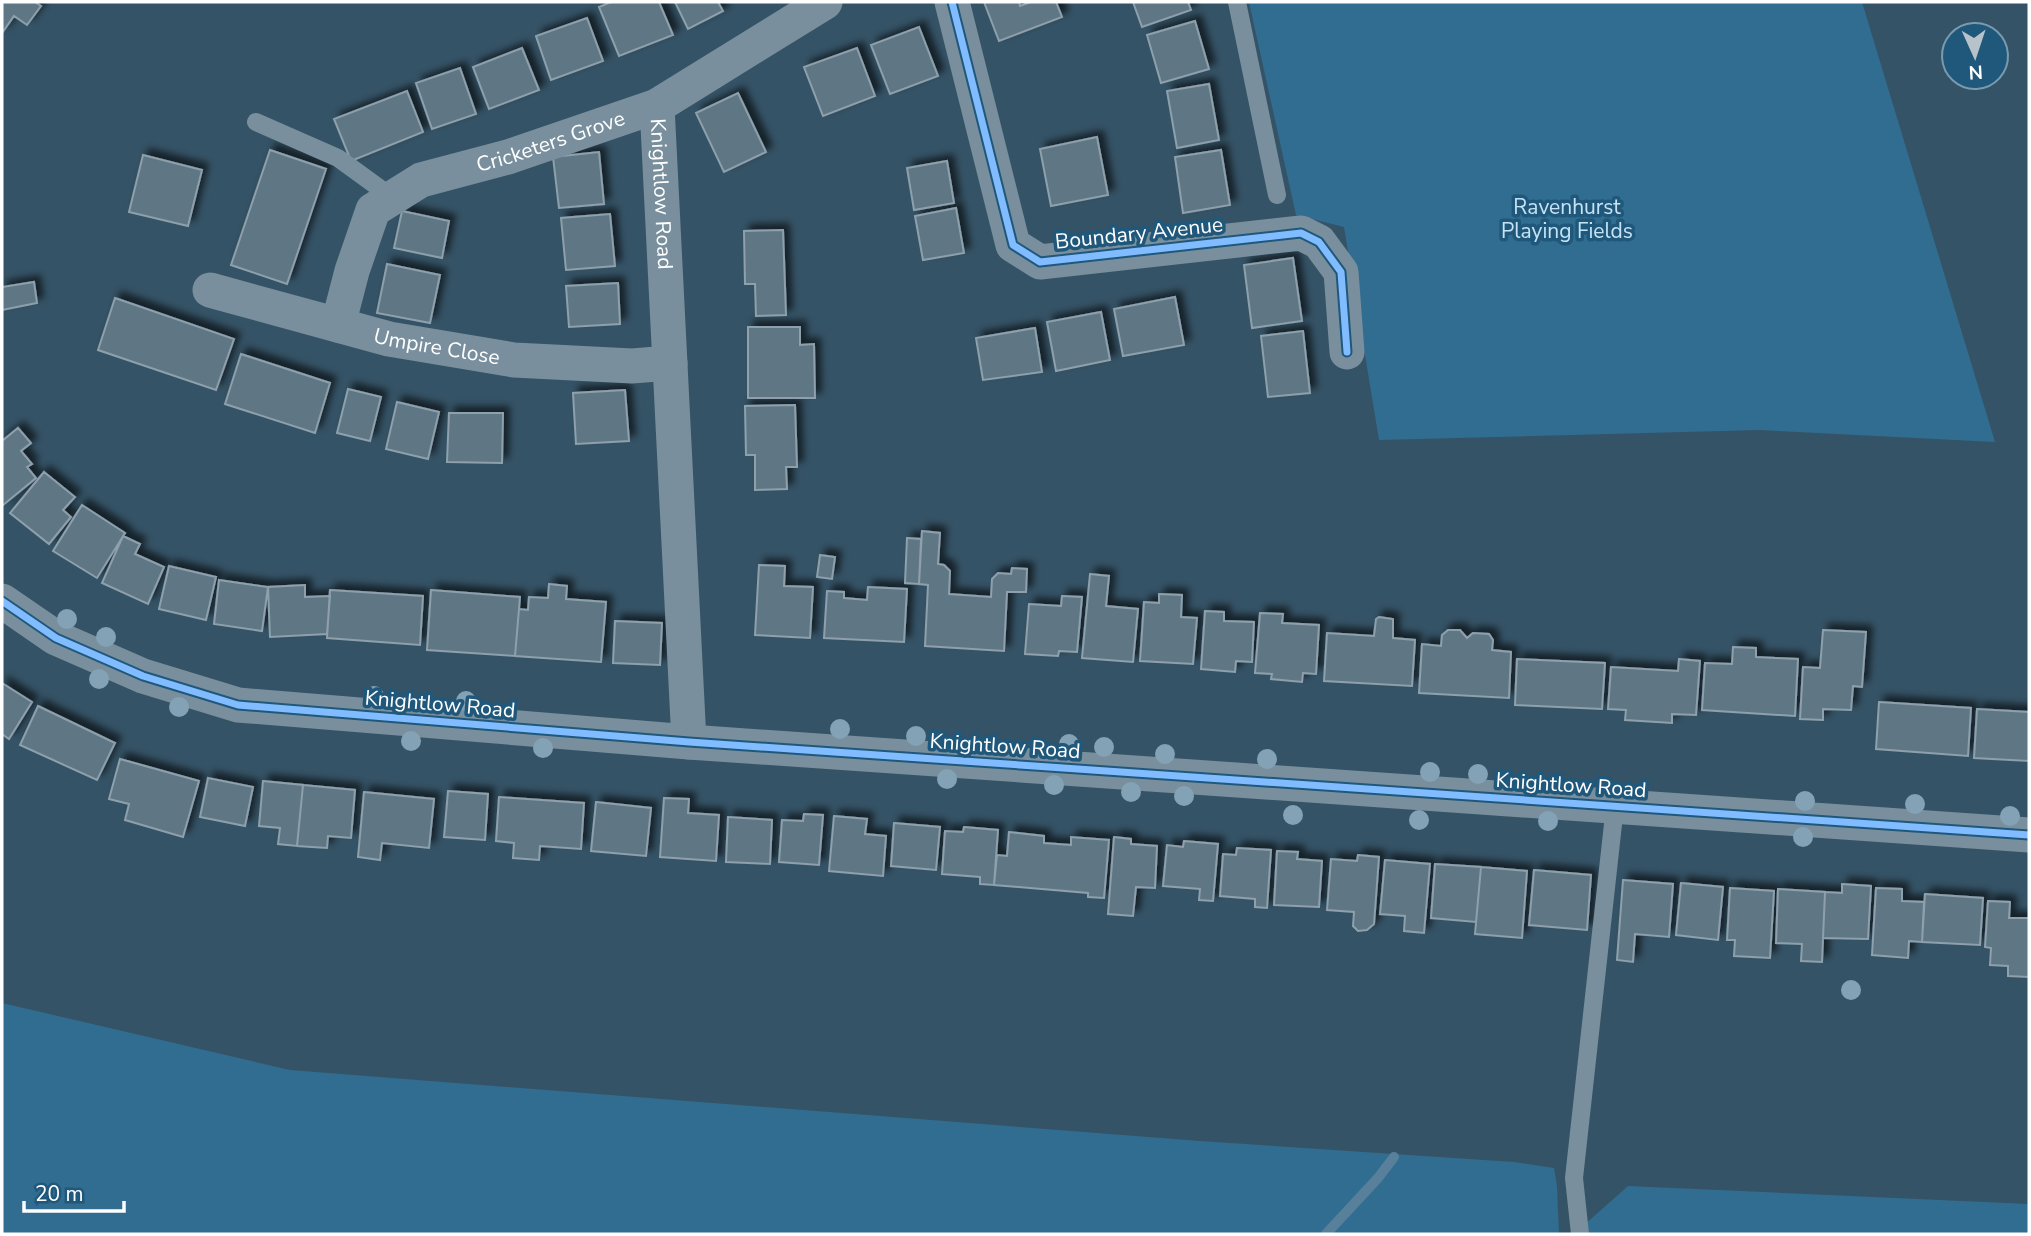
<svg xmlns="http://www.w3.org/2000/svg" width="2031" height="1236" viewBox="0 0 2031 1236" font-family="'Nunito Sans',sans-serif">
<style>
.green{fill:#316d90}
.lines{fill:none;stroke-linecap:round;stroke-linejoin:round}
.stream{stroke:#58809b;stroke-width:10}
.building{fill:#5f7684;stroke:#8da0ac;stroke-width:2;filter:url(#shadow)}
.lane{stroke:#798f9d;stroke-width:18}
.street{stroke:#798f9d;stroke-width:35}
.cycleway-casing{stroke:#20587b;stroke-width:11}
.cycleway{stroke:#80bcff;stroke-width:7}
.tree{fill:#84a2b5}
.labels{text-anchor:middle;stroke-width:7;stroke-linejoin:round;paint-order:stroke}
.street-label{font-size:21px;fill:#fff;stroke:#20587b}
.park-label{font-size:21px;fill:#c5e3f5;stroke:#20587b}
</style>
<defs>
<filter id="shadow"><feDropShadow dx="6" dy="-6" stdDeviation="3.5" flood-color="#0009"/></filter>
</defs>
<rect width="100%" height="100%" fill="#355366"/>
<path class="green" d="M1249 2H1862L1995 442 1760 430 1379 440 1344 227 1296 215Z
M2 1003 290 1070 1200 1141 1514 1162 1554 1168 1557 1186 1559 1234H2Z
M1628 1186 2029 1204V1234H1574Z"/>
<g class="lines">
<path class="stream" d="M1326 1234 1378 1178 1394 1157"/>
</g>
<path class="building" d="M2 2H35L41 6 27 25 14 16 2 33Z
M611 2H659L673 35 619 56 599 7Z
M675 2H718L723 11 688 29Z
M984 2H1019L1020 6 1031 2H1056L1062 17 999 41Z
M1133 2H1188L1191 10 1142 27Z
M587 18 603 61 551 80 536 36Z
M1195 21 1209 69 1161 83 1147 35Z
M919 27 938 76 890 94 871 45Z
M522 48 539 90 489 109 473 67Z
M857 48 875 96 823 116 804 67Z
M460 68 476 114 432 129 416 83Z
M1209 84 1219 140 1177 148 1167 91Z
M407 91 423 132 351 161 334 119Z
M738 93 766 152 724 172 696 113Z
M1097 137 1108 195 1051 206 1040 149Z
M270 150 326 169 287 284 231 265Z
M1221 150 1230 205 1183 213 1175 157Z
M599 152 604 204 559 208 553 157Z
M143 155 202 170 188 226 129 212Z
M947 161 954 203 914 210 907 168Z
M956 208 964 253 923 260 915 216Z
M402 211 449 221 442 258 394 248Z
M610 214 615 266 566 270 561 218Z
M783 230 786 315 756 316 755 284H745L744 231Z
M1293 258 1302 321 1252 328 1244 265Z
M387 264 440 275 430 323 377 313Z
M34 282 37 303 2 310V287Z
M618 283 620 324 569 327 566 286Z
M1175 297 1184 345 1123 356 1114 309Z
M115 298 234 339 216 390 98 350Z
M1101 312 1110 360 1056 371 1047 322Z
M748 327H800V345L814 344 815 398H748Z
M1035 328 1042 372 983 380 976 338Z
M1303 331 1310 393 1268 397 1261 336Z
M241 354 330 383 315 433 225 404Z
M348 389 381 397 370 441 337 433Z
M625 390 629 441 576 444 573 393Z
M397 402 439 412 428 459 386 449Z
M795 405 797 467H786L787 489 755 490V455H746L745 406Z
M449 413H503L502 463 447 462Z
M18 428 31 443 21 451 32 464 27 467 36 478 2 506V441Z
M44 472 75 497 63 510 71 517 49 544 10 513Z
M82 505 125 533 97 578 53 551Z
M922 531 940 533 938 564 944 565 950 571 949 594 991 597 992 579 998 573 1011 574 1012 568 1027 569 1026 592H1007L1004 651 925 646 928 585 919 584Z
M123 536 140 544 135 554 164 567 148 604 102 583Z
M907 538 921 539 919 584 905 583Z
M820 555 835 557 832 579 817 577Z
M759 565 785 566 784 586 813 587 810 638 755 635Z
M169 566 216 577 206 620 159 609Z
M1090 574 1109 576 1106 606 1138 609 1133 662 1082 658Z
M219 580 268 587 262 631 214 624Z
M549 584 567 586 566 599 606 602 601 662 515 656 519 609 528 610 529 597 548 598Z
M305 585V597L330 596 327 634 270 637 268 587Z
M868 587 907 589 904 642 824 638 827 591 844 592V598L867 600Z
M330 590 423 596 420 645 327 638Z
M431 590 520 597 515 656 427 650Z
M1159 594 1182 595 1181 617 1197 618 1193 664 1140 661 1144 602 1159 603Z
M1062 596 1082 597 1077 652 1059 651 1058 656 1025 654 1029 604 1061 606Z
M1205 611 1224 612V621L1254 622 1252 662 1236 661 1235 672 1201 669Z
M1260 613 1283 614 1282 623 1319 625 1316 674 1303 673 1302 682 1271 679 1272 674 1255 673Z
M1379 617 1393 619V638L1415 640 1412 686 1324 681 1327 633 1374 636 1376 619Z
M615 621 662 623 660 665 613 663Z
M1448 630H1460L1467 638 1473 633 1489 634 1493 640 1492 650 1511 652 1509 698 1419 693 1422 644 1441 646 1442 635Z
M1823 630 1866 632 1862 687 1853 686 1851 710 1823 709V720L1800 719 1803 667 1820 668Z
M1733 647 1756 648V657L1798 659 1795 716 1702 710 1705 663 1732 664Z
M1517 659 1605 663 1602 709 1515 705Z
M1679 659 1700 661 1696 715 1672 714V723L1625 720 1626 710 1608 709 1611 667 1678 671Z
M2 683 32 702 9 739 2 734Z
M1879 702 1971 708 1968 756 1876 749Z
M38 706 115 743 97 780 20 745Z
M1977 709 2029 712V761L1974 758Z
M120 759 199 781 183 837 125 820 129 804 109 799Z
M208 778 253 787 245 826 200 817Z
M263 781 303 785 297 846 278 844 280 828 259 826Z
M303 785 355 790 351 838 328 836 327 848 297 846Z
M448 791 488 794 485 840 444 837Z
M364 792 434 799 429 848 382 843 380 860 358 857Z
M499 797 584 803 581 849 540 846 539 860 513 858 514 843 496 841Z
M664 798 689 799 688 813 719 815 716 861 660 857Z
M596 802 651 808 646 856 591 851Z
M804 814 823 815 819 865 779 862 782 820 803 821Z
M834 816 867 819 865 834 886 836 883 876 829 871Z
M728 817 772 820 770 864 726 862Z
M894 823 940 827 936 870 891 866Z
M964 827 998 830 994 885 980 884V877L942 874 945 831 963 832Z
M1009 832 1044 836V843L1071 845V837L1109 840 1104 898 1088 897V893L994 885 997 855 1007 856Z
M1114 837 1131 839V844L1157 846 1155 888 1136 887 1133 916 1108 914Z
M1184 841 1218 844 1213 901 1199 900 1200 889 1163 886 1167 845 1183 847Z
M1237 848 1271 850 1267 908 1255 907V899L1220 896 1223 854 1236 855Z
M1277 851 1298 852 1297 859 1322 861 1319 907 1274 905Z
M1358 855 1379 857 1374 924 1367 930 1358 931 1353 926 1354 912 1327 910 1331 859 1357 861Z
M1385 860 1430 864 1424 933 1404 931 1405 916 1380 914Z
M1435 864 1481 867 1476 922 1431 918Z
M1481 867 1527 871 1522 938 1475 934Z
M1534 870 1591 875 1587 930 1529 925Z
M1623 880 1673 884 1669 937 1635 934 1633 962 1617 960Z
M1681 883 1723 887 1718 940 1676 935Z
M1842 884 1871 886 1868 939 1823 938 1825 892 1842 893Z
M1730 888 1774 891 1770 958 1734 956 1735 940H1727Z
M1876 888 1902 889V901L1924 902 1922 942 1909 941 1908 958 1872 955Z
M1778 889 1825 892 1822 962 1801 961 1802 944 1776 943Z
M1925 894 1983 898 1980 945 1922 942Z
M1988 901 2010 902 2009 918H2029V977L2008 976V966L1990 965 1991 948 1985 947Z"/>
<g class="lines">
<path class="lane" d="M1237 2 1277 195
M256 122 338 158 393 198
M1580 1234 1574 1178 1615 806"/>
<g class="street">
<path d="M952 2 1013 245 1040 262 1301 233 1319 242 1341 272 1347 352"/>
<path id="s1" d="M657 106 689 742"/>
<path id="s2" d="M210 290 389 339 514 360 632 366 670 363"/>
<path id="s3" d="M338 325 352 271 373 210 421 180 508 157 657 106 825 2"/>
<path d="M2 601 56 638 143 676 238 705 689 742 2029 835"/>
</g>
<defs>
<path id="cycleway" d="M952 2 1013 245 1040 262 1301 233 1319 242 1341 272 1347 352
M2 601 56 638 143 676 238 705 689 742 2029 835"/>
</defs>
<use href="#cycleway" class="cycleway-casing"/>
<use href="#cycleway" class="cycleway"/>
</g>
<g class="tree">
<circle cx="67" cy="619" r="10"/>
<circle cx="106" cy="637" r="10"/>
<circle cx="99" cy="679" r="10"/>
<circle cx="374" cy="696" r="10"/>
<circle cx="466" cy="701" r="10"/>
<circle cx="179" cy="707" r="10"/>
<circle cx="840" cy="729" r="10"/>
<circle cx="916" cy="736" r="10"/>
<circle cx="411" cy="741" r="10"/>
<circle cx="1069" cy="744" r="10"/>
<circle cx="1104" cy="747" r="10"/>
<circle cx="543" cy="748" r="10"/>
<circle cx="1165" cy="754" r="10"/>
<circle cx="1267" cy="759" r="10"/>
<circle cx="1430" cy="772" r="10"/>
<circle cx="1478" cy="774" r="10"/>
<circle cx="947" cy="779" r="10"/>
<circle cx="1054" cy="785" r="10"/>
<circle cx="1131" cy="792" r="10"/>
<circle cx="1184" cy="796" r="10"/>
<circle cx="1805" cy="801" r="10"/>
<circle cx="1915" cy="804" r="10"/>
<circle cx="1293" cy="815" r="10"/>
<circle cx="2010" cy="816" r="10"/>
<circle cx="1419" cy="820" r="10"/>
<circle cx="1548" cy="821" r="10"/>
<circle cx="1803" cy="837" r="10"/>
<circle cx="1851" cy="990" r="10"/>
</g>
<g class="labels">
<g class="street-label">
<text dy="7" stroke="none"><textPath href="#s3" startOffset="312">Cricketers Grove</textPath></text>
<text dy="7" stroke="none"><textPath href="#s1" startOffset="88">Knightlow Road</textPath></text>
<text transform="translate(1139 233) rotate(-6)" y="7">Boundary Avenue</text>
<text dy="7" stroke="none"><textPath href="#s2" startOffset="234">Umpire Close</textPath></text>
<text transform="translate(440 704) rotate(5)" y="7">Knightlow Road</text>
<text transform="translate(1005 746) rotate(4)" y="7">Knightlow Road</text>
<text transform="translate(1571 785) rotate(4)" y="7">Knightlow Road</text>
</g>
<g class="park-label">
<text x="1567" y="214">Ravenhurst<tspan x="1567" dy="24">Playing Fields</tspan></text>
</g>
</g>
<rect width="2031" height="1236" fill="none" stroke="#ffffff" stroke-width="7"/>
<g transform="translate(1975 56) rotate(177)"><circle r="33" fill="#20587b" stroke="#799bb0" stroke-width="2"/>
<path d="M0-5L12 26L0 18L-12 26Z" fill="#b8c3c9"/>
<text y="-10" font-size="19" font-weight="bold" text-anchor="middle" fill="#ffffff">N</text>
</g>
<path d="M24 1201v10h100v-10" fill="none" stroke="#ffffff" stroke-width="3.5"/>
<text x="35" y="1201" font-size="21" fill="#ffffff" stroke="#20587b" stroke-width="5" paint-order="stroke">20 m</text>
</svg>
